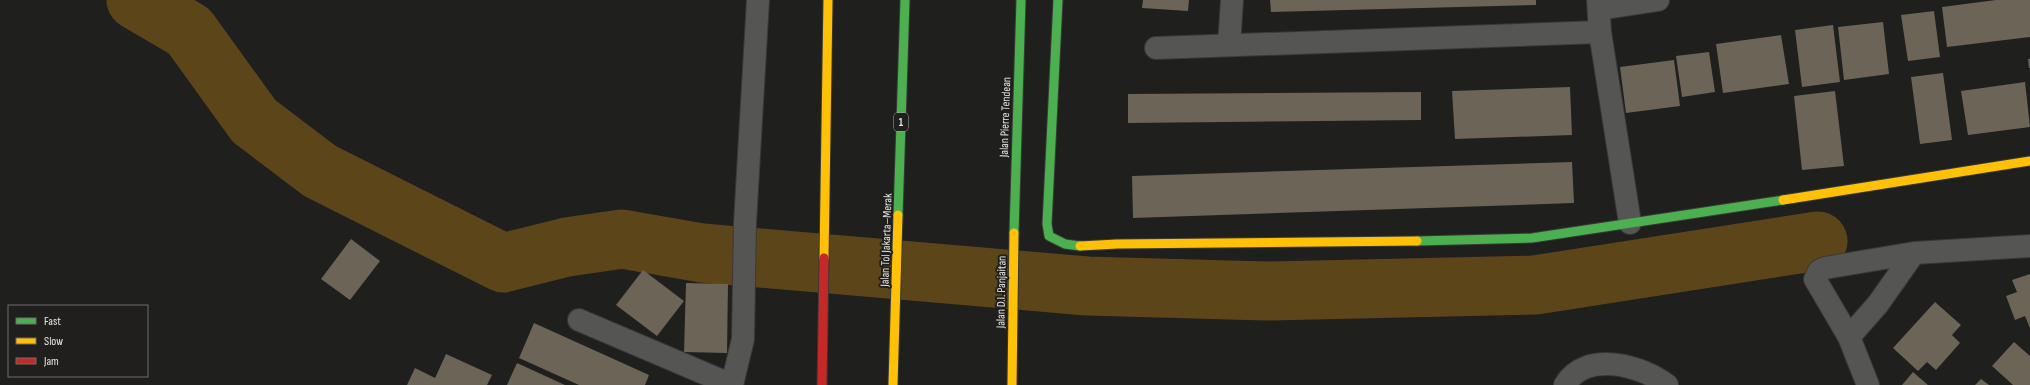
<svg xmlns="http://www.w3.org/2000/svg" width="2030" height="385" viewBox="0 0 2030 385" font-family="'Sofia Sans Condensed',sans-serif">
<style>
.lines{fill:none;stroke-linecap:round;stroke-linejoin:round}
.river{stroke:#5d451a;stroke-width:59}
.building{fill:#6b6457}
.street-casing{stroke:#393938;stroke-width:24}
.fast-casing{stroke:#393938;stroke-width:11}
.slow-casing{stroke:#393938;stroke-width:11}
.jam-casing{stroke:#393938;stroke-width:11}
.street{stroke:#555554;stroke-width:22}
.fast{stroke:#4caf50;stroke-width:9}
.slow{stroke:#ffc107;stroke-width:9}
.jam{stroke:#c62828;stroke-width:9}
.labels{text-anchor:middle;stroke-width:4;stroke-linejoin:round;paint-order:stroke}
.shield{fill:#201f1d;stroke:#abaaa8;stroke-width:1}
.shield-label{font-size:11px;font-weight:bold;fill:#e6e5e3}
.street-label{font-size:12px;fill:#e6e5e3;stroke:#201f1d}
</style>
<rect width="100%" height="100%" fill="#1f1f1e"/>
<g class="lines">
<path class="river" d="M136 0 189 31 254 121 320 171 503 263 567 247 622 239 702 253 1087 286 1266 291 1535 285 1818 241"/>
</g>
<path class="building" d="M1143 0H1189L1188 11 1142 8Z
M1270 0H1536V5L1271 12Z
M1996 0H2030V37L1947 47 1942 7Z
M1934 11 1940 57 1908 61 1901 15Z
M1883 22 1889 74 1844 80 1838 27Z
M1833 25 1840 82 1802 87 1795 30Z
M1781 35 1789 84 1723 93 1716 44Z
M1709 52 1715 92 1682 97 1676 56Z
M2028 59H2030V68H2029Z
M1674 60 1680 106 1626 113 1620 67Z
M1943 73 1952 140 1920 144 1911 77Z
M2025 82 2030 127 1968 135 1961 91Z
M1570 87 1572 135 1455 139 1452 91Z
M1835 91 1844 166 1802 170 1794 96Z
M1421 92V120L1128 123V94Z
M1572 162 1574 203 1133 218 1132 176Z
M351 239 380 261 350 300 321 279Z
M643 270 684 301 657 336 616 305Z
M2030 274V328L2025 316 2015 320 2006 296 2017 292 2012 280Z
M686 283 728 284 727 353 684 352Z
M1935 302 1961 325 1952 335 1960 343 1936 370 1927 362 1918 371 1893 348Z
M534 323 649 375 645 385H579L519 358Z
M2014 342 2030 356V385H2013L1992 366Z
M446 354 492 375 487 385H407L415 368 435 378Z
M517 363 565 385H507Z
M1913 372 1928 385H1902Z
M1981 379 1989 385H1975Z"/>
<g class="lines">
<defs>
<path id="street" d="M1598 0 1600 32 1630 223
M1599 9 1658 0
M1229 45 1232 0
M1156 48 1600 32
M579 320 732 385
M1849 337 1815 279 1819 271 1825 268 1914 253 2030 246
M732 385 743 339 745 223 758 0
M1565 385C1585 350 1641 365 1667 385
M1868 385 1849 337 1878 304 1914 253"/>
<path id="fast" d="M1058 0 1047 224 1049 236 1065 244 1080 246
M898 215 905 0
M1014 233 1021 0
M1417 241 1532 238 1783 200"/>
<path id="slow" d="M1783 200 2030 161
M1080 246 1117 244 1417 241
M824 258 828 0
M893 385 898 215
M1012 385 1014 233"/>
<path id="jam" d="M822 385 824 258"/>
</defs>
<use href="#street" class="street-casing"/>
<use href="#fast" class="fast-casing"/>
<use href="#slow" class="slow-casing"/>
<use href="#jam" class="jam-casing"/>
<use href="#street" class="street"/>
<use href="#fast" class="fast"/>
<use href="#slow" class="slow"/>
<use href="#jam" class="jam"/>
</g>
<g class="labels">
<rect class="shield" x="894" y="113" width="14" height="18" rx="3"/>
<g class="shield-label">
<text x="901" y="126">1</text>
</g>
<g class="street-label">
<text transform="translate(1005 117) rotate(-88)" y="4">Jalan Pierre Tendean</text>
<text transform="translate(886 240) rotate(-88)" y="4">Jalan Tol Jakarta–Merak</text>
<text transform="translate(1001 292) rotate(-89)" y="4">Jalan D.I. Panjaitan</text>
</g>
</g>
<rect x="8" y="305" width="140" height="72" fill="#201f1d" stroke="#6f6e6c"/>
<rect x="16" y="318" width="20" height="6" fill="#4caf50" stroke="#6f6e6c"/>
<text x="44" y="325" font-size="12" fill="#e6e5e3">Fast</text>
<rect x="16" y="338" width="20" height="6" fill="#ffc107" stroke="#6f6e6c"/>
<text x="44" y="345" font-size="12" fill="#e6e5e3">Slow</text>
<rect x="16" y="358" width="20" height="6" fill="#c62828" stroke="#6f6e6c"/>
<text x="44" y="365" font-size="12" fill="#e6e5e3">Jam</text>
</svg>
